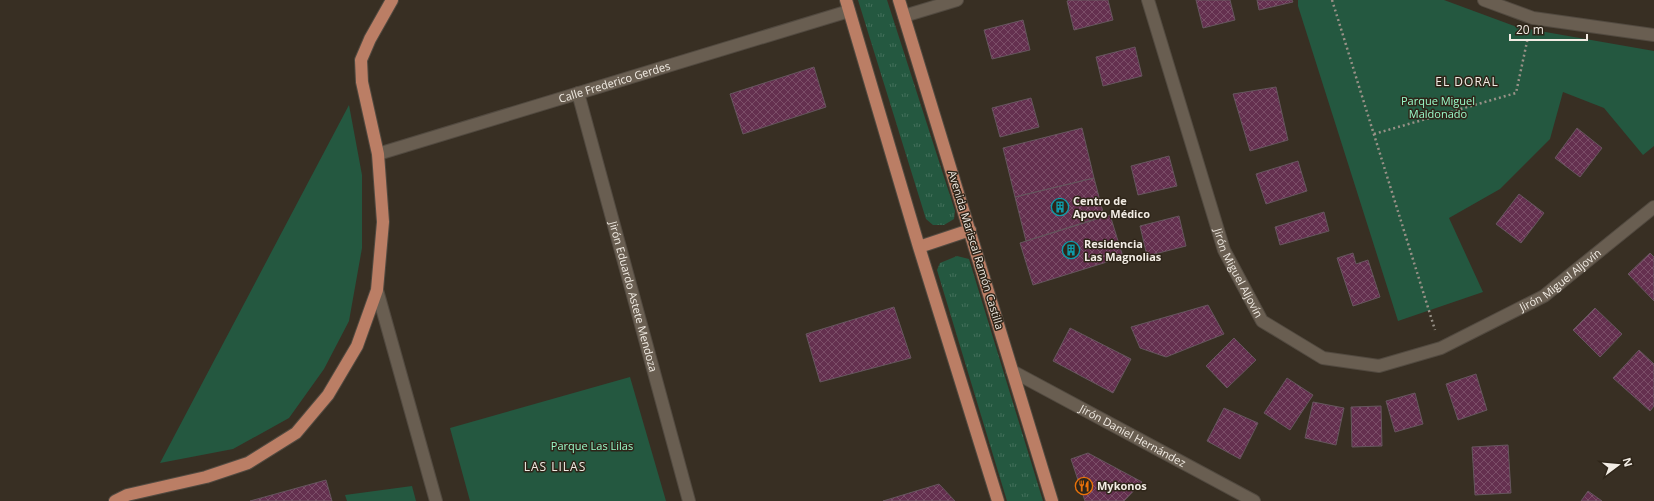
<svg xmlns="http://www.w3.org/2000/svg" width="1654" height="501" viewBox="0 0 1654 501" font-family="'Open Sans',sans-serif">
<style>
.grass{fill:url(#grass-tufts)}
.park{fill:#245840}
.building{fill:url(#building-cross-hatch);stroke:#66565e}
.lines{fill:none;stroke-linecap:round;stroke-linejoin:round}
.minor-casing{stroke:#524a40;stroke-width:14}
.major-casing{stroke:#524a40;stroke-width:14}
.path{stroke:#989187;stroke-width:2.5;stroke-dasharray:2 3;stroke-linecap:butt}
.minor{stroke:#695e51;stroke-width:12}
.major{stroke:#bb7e65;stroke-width:12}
.labels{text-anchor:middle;stroke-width:3;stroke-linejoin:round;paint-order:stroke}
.street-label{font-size:11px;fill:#f2ece4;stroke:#2e2519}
.park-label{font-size:11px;fill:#9afbc9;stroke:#2e2519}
.poi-label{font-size:11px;font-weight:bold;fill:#f2ece4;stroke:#2e2519;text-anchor:start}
.neighbourhood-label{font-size:12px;letter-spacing:1px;fill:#f2ece4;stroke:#2e2519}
</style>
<defs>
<pattern id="grass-tufts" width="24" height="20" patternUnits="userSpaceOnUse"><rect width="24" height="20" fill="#245840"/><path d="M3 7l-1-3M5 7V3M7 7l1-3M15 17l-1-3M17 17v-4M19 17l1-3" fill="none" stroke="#44705b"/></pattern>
<pattern id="building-cross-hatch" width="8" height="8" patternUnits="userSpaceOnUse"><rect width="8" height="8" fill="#64304f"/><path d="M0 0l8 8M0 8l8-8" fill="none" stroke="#7b4e68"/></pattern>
</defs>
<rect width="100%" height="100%" fill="#382f23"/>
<path class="grass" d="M858 0H887L955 211 954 219 944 225H933L926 219Z
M957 256 969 259 1043 501H1007L937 270 940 263Z"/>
<path class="park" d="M1298 0H1444L1517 27 1654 51V146L1643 155 1604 108 1563 92 1550 139 1500 189 1449 218 1483 292 1398 321 1298 6Z
M349 105 362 175V248L349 321 324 369 289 418 233 449 160 463Z
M630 377 666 501H470L450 428Z
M412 486 416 501H347L345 495Z"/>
<path class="building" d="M1070 0H1108L1113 20 1074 30 1067 1Z
M1196 0H1230L1235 20 1203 28Z
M1257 0H1292L1293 2 1259 10Z
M1023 20 1030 50 992 59 984 30Z
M1135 47 1142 76 1103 86 1096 57Z
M814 67 826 107 743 134 730 94Z
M1276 87 1288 140 1250 151 1233 94Z
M1031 98 1039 127 1000 137 992 108Z
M1082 128 1094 178 1015 197 1003 148Z
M1577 128 1602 148 1580 177 1555 158Z
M1169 156 1177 186 1138 195 1131 166Z
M1298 161 1307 191 1266 204 1256 174Z
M1094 178 1104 216 1026 241 1015 197Z
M1519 194 1544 213 1521 243 1496 224Z
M1324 212 1329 231 1280 245 1275 227Z
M1110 215 1123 257 1033 285 1020 243Z
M1179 216 1186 246 1147 256 1140 226Z
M1353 253 1356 264 1368 260 1380 297 1353 306 1337 258Z
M1650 253 1654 257V301L1628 274Z
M1208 305 1224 334 1166 357 1140 348 1131 327Z
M894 307 911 358 820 382 806 334Z
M1595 308 1622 334 1600 357 1573 330Z
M1070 328 1131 359 1113 393 1053 361Z
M1234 338 1256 360 1227 388 1206 366Z
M1639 350 1654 364V406L1650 411 1613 378Z
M1476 374 1487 410 1458 420 1446 384Z
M1287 378 1313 395 1290 430 1264 413Z
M1415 393 1423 424 1395 432 1386 401Z
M1313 402 1344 408 1336 445 1305 438Z
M1381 406 1382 446 1352 447 1351 407Z
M1224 408 1258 423 1240 459 1207 441Z
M1508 445 1511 493 1475 495 1472 447Z
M1088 453 1142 482 1124 501H1085L1071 459Z
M326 480 332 501H250Z
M939 484 955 501H883Z
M1588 491 1602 501H1581Z"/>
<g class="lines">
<defs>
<g id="minor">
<path id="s1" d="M1148 0 1224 250 1262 321 1323 358 1379 366 1441 348 1544 296 1654 207"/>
<path d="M1484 0 1533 18 1654 35"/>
<path d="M904 16 957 0"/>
<path id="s2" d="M578 93 689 501"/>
<path id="s3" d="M378 154 849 11"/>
<path d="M377 290 436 501"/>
<path id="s4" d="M1012 371 1254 501"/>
</g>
<path id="major" d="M846 0 919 247 998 501
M899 0 1052 501
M919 247 970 230
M115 501 127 495 206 477 248 463 296 433 328 395 357 346 377 290 383 222 378 154 362 82 361 60 370 39 392 0"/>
</defs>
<use href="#minor" class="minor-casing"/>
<use href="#major" class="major-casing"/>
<path class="path" d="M1332 0 1435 330
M1374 134 1516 93 1528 37"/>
<use href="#minor" class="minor"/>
<use href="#major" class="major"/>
</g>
<defs>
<symbol id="building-ring" viewBox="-11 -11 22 22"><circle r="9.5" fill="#2e2519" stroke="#0f9aa8" stroke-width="1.5"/><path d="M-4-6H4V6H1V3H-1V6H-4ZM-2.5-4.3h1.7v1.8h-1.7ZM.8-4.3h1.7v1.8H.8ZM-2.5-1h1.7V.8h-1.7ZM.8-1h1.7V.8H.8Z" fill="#0f9aa8"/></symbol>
<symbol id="restaurant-ring" viewBox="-11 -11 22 22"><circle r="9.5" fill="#2e2519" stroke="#e8710a" stroke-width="1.5"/><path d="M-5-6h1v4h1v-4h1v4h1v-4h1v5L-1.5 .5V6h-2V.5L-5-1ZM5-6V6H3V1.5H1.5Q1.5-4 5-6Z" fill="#e8710a"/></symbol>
</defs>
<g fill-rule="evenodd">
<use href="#building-ring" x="1050" y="197" width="20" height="20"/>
<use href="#building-ring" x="1061" y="240" width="20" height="20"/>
<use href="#restaurant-ring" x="1074" y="476" width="20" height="20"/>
</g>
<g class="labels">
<g class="street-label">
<text dy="4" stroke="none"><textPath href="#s3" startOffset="247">Calle Frederico Gerdes</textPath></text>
<text transform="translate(976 250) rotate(73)" y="4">Avenida Mariscal Ramón Castilla</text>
<text dy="4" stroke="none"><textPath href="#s1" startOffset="288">Jirón Miguel Aljovín</textPath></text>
<text dy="4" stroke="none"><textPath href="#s1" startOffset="672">Jirón Miguel Aljovín</textPath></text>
<text dy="4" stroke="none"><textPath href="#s2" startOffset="211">Jirón Eduardo Astete Mendoza</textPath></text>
<text dy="4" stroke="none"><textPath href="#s4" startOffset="137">Jirón Daniel Hernández</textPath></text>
</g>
<g class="park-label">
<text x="1438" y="105">Parque Miguel<tspan x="1438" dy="13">Maldonado</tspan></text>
<text x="592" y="450">Parque Las Lilas</text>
</g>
<g class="poi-label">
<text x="1073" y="205">Centro de<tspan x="1073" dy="13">Apovo Médico</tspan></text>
<text x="1084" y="248">Residencia<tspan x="1084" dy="13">Las Magnolias</tspan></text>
<text x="1097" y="490">Mykonos</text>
</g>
<g class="neighbourhood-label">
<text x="1467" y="86">EL DORAL</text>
<text x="555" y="471">LAS LILAS</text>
</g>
</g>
<g transform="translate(1618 465) rotate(74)" stroke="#2e2519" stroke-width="3" paint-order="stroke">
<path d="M0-3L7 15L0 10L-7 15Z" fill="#f2ece4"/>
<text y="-6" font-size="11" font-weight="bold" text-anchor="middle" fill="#f2ece4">N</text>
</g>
<path d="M1510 34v6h77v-6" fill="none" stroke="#f2ece4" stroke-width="2"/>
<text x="1516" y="34" font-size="12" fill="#f2ece4" stroke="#2e2519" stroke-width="3" paint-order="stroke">20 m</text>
</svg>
